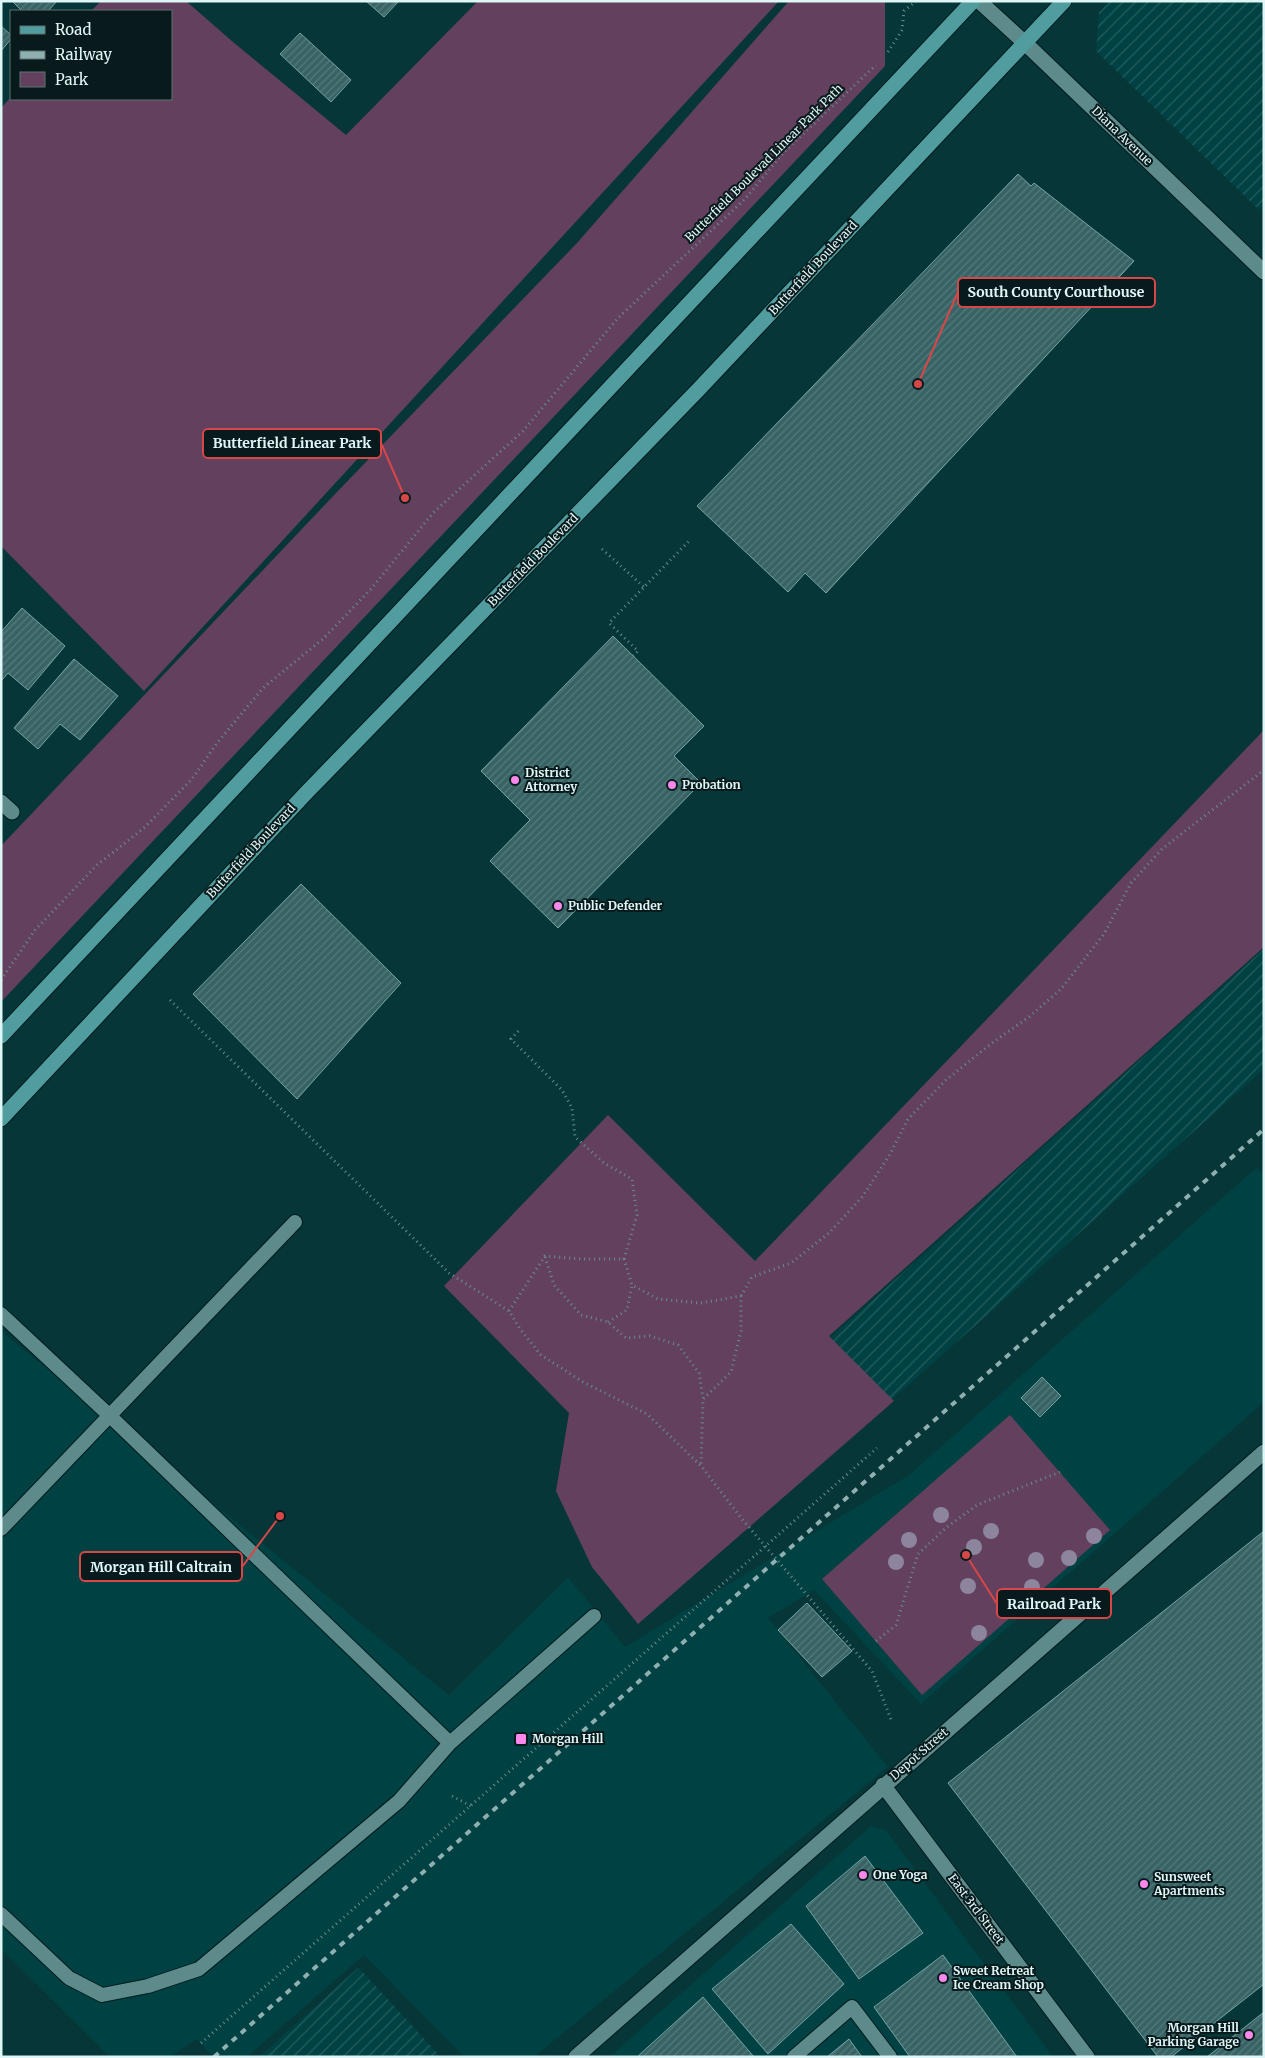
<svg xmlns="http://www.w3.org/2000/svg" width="1265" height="2058" viewBox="0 0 1265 2058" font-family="Merriweather,serif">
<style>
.built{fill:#004143}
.industrial{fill:url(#industrial-furrows)}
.green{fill:#63405e}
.building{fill:url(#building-hatch);stroke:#77a4a5}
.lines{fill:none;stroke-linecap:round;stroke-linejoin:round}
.service-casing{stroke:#001c1e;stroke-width:16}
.minor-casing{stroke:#001c1e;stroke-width:17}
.primary-casing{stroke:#001c1e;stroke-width:17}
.path{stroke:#698d8f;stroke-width:3;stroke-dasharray:1 4;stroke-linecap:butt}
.service{stroke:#5d8a8b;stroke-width:14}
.minor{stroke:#5d8a8b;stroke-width:15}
.primary{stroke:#509c9e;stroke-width:15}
.rail{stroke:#8fafb0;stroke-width:4;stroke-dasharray:6 6;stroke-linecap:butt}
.tree{fill:#8c859d}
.poi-dot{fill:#f888e9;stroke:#081a1b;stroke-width:2}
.labels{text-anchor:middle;stroke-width:4;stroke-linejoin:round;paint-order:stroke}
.street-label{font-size:12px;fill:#dff6f6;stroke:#081a1b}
.poi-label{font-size:12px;font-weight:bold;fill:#dff6f6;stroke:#081a1b;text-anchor:start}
.leader{fill:none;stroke:#d74747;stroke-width:2}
.callout-dot{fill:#d74747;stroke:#081a1b;stroke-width:2}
.callout{fill:#081a1b;stroke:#d74747;stroke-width:2}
.callout-label{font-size:14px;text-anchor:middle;font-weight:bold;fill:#dff6f6}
</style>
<defs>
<pattern id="industrial-furrows" width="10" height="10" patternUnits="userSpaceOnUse" patternTransform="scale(1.25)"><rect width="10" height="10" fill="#004143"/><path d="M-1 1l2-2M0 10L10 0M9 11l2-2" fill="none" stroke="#255d5f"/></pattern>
<pattern id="building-hatch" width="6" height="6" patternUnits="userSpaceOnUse" patternTransform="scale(1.25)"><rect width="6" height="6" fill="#386365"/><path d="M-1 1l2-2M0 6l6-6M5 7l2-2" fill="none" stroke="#547a7c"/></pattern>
</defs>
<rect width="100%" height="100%" fill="#063638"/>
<path class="built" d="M1257 1167 1264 1176V1402L921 1704 814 1590 768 1618 888 1767 534 2057H464L364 1955 247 2057H213L197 2039 170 2057H110L1 1949V1331L449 1695 568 1577 625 1647 909 1475Z
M871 1826 886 1830 1053 2057H609Z"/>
<path class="industrial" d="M1110 1H1264V205L1259 210 1096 51 1099 12Z
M1264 949V1069L889 1402 830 1338Z
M359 1968 441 2057H259L358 1968Z"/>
<path class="green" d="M101 1H186L233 42 346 135 478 1H779L144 691 1 546V108L11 97V99H171V11H91Z
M789 1H885V66L1 1002V846L337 492 577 243Z
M1264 730V947L829 1336 894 1401 638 1624 592 1567 556 1491 569 1413 444 1286 608 1115 755 1261Z
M1010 1415 1110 1530 922 1695 822 1579Z"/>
<path class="building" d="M12 1H57L48 11H22Z
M366 1H399L384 17Z
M1 26 11 35V39L1 51Z
M300 33 351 80 331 102 280 54Z
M1018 174 1031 186 1034 183 1134 261 826 593 805 573 788 592 697 506Z
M22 608 65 646 28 690 8 673 1 681V632Z
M613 636 704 726 674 756 701 783 558 928 490 861 530 820 481 771Z
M74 659 118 696 80 740 60 724 38 749 14 728Z
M301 884 401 983 297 1099 193 994Z
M1042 1377 1061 1396 1040 1417 1021 1398Z
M1264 1531V1984L1171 2057H1158L948 1783Z
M807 1603 852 1651 822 1677 778 1630Z
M865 1856 923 1933 859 1979 806 1906Z
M791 1924 844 1984 768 2054 712 1989Z
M943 1955 1017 2057H910L874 2007Z
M703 1997 754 2057H637Z
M1264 2012V2057H1207Z
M849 2039 862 2057H827Z"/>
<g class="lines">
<defs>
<path id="service" d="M1 1314 110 1416 450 1743
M1 1529 295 1222
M1 1914 69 1978 102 1995 148 1986 199 1969 399 1801 450 1743 594 1616
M794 2057 852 2007 890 2057"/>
<path id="minor" d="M979 1 1025 43 1264 272
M1 802 12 812
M883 1785 1087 2057
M576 2057 1264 1452"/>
<path id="primary" d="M1 1036 973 1
M1 1119 306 793 698 390 1064 1"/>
</defs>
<use href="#service" class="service-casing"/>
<use href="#minor" class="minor-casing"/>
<use href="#primary" class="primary-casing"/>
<path class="path" d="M888 52 902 30 904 11 916 1
M602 549 644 587
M633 656 638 651 609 623 691 539
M1 980 35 930 97 865 144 828 192 779 217 743 263 688 324 638 371 589 433 513 523 431 618 318 745 199 783 153 876 65
M170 1000 449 1273 509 1311 520 1329 541 1355 583 1382 647 1414 701 1466 742 1519 872 1671 892 1722
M545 1257 554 1285 581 1315 608 1322 626 1338 650 1336 678 1345 699 1373 703 1398
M624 1259 632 1285 658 1299 701 1303 741 1296V1331L731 1372 703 1399 701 1465
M741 1296 752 1277 791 1263 829 1233 863 1196 890 1154 908 1119 946 1080 992 1043 1029 1017 1061 989 1104 934 1131 883 1162 849 1264 770
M509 1311 545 1256 581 1259H624L637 1215 632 1179 604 1163 575 1137 572 1108 562 1090 511 1039 520 1029
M608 1322 627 1310 632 1285
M876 1641 896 1625 918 1554 947 1527 977 1505 1060 1472
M452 1796 471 1806
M201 2043 877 1448"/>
<use href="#service" class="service"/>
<use href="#minor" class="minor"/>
<use href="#primary" class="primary"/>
<path class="rail" d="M214 2057 1264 1129"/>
</g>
<g class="tree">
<circle cx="941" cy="1515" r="8"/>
<circle cx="991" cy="1531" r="8"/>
<circle cx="1094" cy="1536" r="8"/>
<circle cx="909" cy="1540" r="8"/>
<circle cx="974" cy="1547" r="8"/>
<circle cx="1069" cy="1558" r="8"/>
<circle cx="1036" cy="1560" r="8"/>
<circle cx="896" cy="1562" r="8"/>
<circle cx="968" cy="1586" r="8"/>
<circle cx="1032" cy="1587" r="8"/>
<circle cx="979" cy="1633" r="8"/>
</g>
<g class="poi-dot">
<circle cx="515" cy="780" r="5"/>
<circle cx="672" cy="785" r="5"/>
<circle cx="558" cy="906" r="5"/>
<rect x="515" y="1733" width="12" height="12" rx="2.5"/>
<circle cx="863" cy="1875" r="5"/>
<circle cx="1144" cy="1884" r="5"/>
<circle cx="943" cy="1978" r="5"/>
<circle cx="1249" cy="2035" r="5"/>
</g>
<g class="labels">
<g class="street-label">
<text transform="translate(1122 136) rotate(44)" y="4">Diana Avenue</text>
<text transform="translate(764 163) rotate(-45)" y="4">Butterfield Boulevad Linear Park Path</text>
<text transform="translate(813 268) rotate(-47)" y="4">Butterfield Boulevard</text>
<text transform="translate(533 560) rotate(-46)" y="4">Butterfield Boulevard</text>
<text transform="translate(251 851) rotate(-47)" y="4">Butterfield Boulevard</text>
<text transform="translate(919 1754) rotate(-41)" y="4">Depot Street</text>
<text transform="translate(976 1909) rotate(53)" y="4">East 3rd Street</text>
</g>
<g class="poi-label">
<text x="525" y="777">District<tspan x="525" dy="14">Attorney</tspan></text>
<text x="682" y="789">Probation</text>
<text x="568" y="910">Public Defender</text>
<text x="532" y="1743">Morgan Hill</text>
<text x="873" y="1879">One Yoga</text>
<text x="1154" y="1881">Sunsweet<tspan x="1154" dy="14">Apartments</tspan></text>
<text x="953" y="1975">Sweet Retreat<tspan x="953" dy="14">Ice Cream Shop</tspan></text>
<text x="1239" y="2032" text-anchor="end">Morgan Hill<tspan x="1239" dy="14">Parking Garage</tspan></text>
</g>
</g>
<path class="leader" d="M918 384L958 292M405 498L381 443M280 1516L242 1567M966 1555L997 1604"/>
<g class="callout-dot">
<circle cx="918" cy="384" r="5"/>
<circle cx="405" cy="498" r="5"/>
<circle cx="280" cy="1516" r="5"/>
<circle cx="966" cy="1555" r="5"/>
</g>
<g class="callout">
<rect x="958" y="278" width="197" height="29" rx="5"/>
<rect x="203" y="429" width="178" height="29" rx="5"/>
<rect x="80" y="1552" width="162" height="29" rx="5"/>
<rect x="997" y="1589" width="114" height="29" rx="5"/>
</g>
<g class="callout-label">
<text x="1056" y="297">South County Courthouse</text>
<text x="292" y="448">Butterfield Linear Park</text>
<text x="161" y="1572">Morgan Hill Caltrain</text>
<text x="1054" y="1609">Railroad Park</text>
</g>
<rect width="1265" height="2058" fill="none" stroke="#dff6f6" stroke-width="5"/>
<rect x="10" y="10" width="162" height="90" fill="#081a1b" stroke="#5e7273"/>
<rect x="20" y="26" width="25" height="8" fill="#509c9e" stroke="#5e7273"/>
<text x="55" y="35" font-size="15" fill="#dff6f6">Road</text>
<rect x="20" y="51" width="25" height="8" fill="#8fafb0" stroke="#5e7273"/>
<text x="55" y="60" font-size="15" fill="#dff6f6">Railway</text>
<rect x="20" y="72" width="25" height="15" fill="#63405e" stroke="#5e7273"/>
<text x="55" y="85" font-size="15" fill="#dff6f6">Park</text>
</svg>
